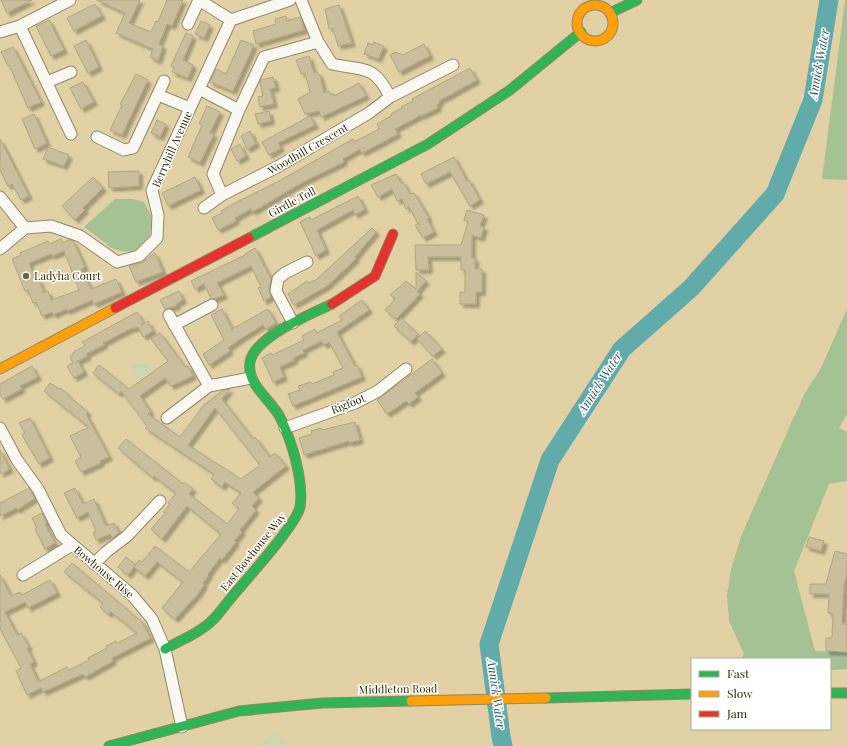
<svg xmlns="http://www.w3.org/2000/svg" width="847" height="746" viewBox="0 0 847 746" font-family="'Playfair Display',serif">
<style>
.green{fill:#c9d8b3}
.forest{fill:#a4c293}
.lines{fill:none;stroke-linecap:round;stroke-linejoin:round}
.river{stroke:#62abab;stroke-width:19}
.building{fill:#cabe9c;stroke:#b2a581;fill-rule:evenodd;filter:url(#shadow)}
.street-casing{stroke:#928767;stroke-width:13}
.fast-casing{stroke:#928767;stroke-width:11}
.slow-casing{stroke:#928767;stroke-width:11}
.jam-casing{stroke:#928767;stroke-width:11}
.street{stroke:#faf8f2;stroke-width:11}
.fast{stroke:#30b455;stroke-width:9}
.slow{stroke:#ff9f0a;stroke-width:9}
.jam{stroke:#e5322d;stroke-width:9}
.poi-dot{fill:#71643d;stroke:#fff;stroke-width:1.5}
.labels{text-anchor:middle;stroke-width:3;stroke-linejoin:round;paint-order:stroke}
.street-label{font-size:11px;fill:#342905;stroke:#fff}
.poi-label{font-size:11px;fill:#342905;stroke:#fff;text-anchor:start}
.water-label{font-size:12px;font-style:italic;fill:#25535b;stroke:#fff}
</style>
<defs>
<filter id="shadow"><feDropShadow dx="3.5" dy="3.5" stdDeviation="1" flood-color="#0004"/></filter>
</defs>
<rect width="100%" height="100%" fill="#e1d1a5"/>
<path class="green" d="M130 364H147L152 370 137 380 135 370Z
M270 734H275L289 746H260Z"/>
<path class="forest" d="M845 0H847V180L822 179Z
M115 199H133L144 202 152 218 149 240C134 254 128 254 109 247L107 244 84 227Z
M847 309V414L839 428 847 432V481L829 484 794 571 815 651 847 652V669L830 670V659H741L744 654 729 621 727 595 731 569 742 534 793 419 805 393 821 368Z"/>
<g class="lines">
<path class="river" d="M503 746 501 737 489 644 550 460 622 349 691 288 775 194 813 100 829 0"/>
</g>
<path class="building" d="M1 0H32L7 13Z
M97 0H140L129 23 151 32 156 21 158 22 167 0H183L172 26 167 24 159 44 163 46 158 61 150 57 153 49 116 33 125 13Z
M95 4 102 16 74 31 67 18Z
M339 5 352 43 338 46 333 28 329 29 325 9Z
M286 16 287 21 300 17 304 30 256 44 253 31 276 24 275 19Z
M49 20 64 50 51 56 36 26Z
M201 21 210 25 204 38 195 34Z
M186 33 193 36 183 60 193 65 188 78 172 72 174 68 171 66Z
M86 40 99 67 88 73 74 46Z
M241 40 254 45 233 91 210 82 216 69 226 74Z
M374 42 384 46 378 59 364 54 368 43 372 45Z
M424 44 430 56 399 72 390 55 395 52 403 55Z
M13 47 41 102 28 108 9 65 8 66 1 52Z
M309 56 314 73 317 72 320 76 324 93 329 91 331 95 333 94 334 96 359 83 366 96 321 117 319 111 305 114 298 99 310 92 305 73 301 74 296 60Z
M470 68 477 80 439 101 440 103 437 105 438 108 421 116V115L395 129 398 134 362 153 360 149 343 159 344 162 303 182 261 207 252 212 251 209 235 218 236 221 218 230 212 218 222 213 221 211 231 205 279 181 353 139 354 142 379 129 377 124 391 116V114L402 108 401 107 413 101 412 99Z
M136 74 148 80 122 135 110 130 122 105 120 104Z
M273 77 276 88 270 89 274 104 260 107 258 97 263 96 260 83 261 80Z
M83 82 94 102 81 109 70 88Z
M207 106 220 112 210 133 214 134 200 163 188 157 202 125 199 124Z
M269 111 271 121 258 124 255 114Z
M34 114 47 143 35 149 22 119Z
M310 116 315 125 278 143 281 148 269 155 262 142Z
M157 120 166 124 160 137 151 133Z
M250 131 256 144 247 149 241 136Z
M0 139 29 196 21 200 12 184 8 186 0 170Z
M240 144 246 156 237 161 231 149Z
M48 147 69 155 64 166 43 159Z
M454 157 467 181 469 180 480 200 470 206 450 172 426 184 421 174Z
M139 171V186L109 188 108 172Z
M396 174 401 183 403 182 410 194 414 193 429 218 427 219 434 232 423 238 415 225 418 224 409 207 406 209 402 199 397 201 392 189 378 197 371 185Z
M93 177 103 188 83 208 85 210 75 220 62 206Z
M195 177 201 190 168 206 162 193Z
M358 196 365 209 355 215 353 210 317 230 326 250 316 256 300 222 310 217 311 220Z
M467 210 484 215 480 226 484 227 481 238 472 235V258H475V269H482V292H476V304H460V292H465V270H461V257H428L429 270H416L415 245H461L468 222 464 220Z
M372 228 376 232 355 257 356 259 327 286 294 305 288 294 307 281 309 283 317 279Z
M61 239 63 243 69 240 73 241 85 267 81 269 91 289 116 279 122 292 94 304 92 300 67 311 66 309 53 315 52 312 42 316 36 302 33 303 28 290 25 291 12 259 21 255 20 253 48 241 49 244ZM64 251 79 290 51 300 48 291 44 293 39 280 36 281 29 263 51 254 52 256Z
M255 248 271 279 269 290 271 297 264 301 258 288 261 287 251 266 217 283 224 295 215 299 211 298 204 284 195 289 191 281 245 255V254Z
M155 253 163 272 136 282 129 266 141 263Z
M416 272 426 281 417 291 420 294 396 319 385 310 395 299 390 295 406 281 416 289Z
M179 291 183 300 176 304 177 306 165 309 160 300Z
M362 300 369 310 337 332 355 366 357 365 362 377 293 406 288 394 300 390 298 386 311 382 312 384 334 375 333 372 343 368 329 342 324 345 321 341 303 350 304 353 293 358 295 360 280 367 284 377 273 382 262 358 271 353 272 355 304 340 302 336 315 329 317 333 342 320 339 316Z
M222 309 232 329 268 309 276 323 266 329 263 325 242 338 228 348 230 351 209 365 203 354 224 340 211 315Z
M137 312 144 324 141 325 148 321 153 331 143 337 138 327 133 329 132 328 103 343 104 345 86 354 88 356 76 362 78 361 84 372 74 378 67 366 73 363 70 357 75 351 85 346 82 342Z
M401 318 418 334 411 342 394 326Z
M425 331 442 349 433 356 417 339Z
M160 333 185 367 188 366 193 376 171 386 165 378 140 396 151 412 148 414 180 437 203 406 223 390 230 389 222 399 253 439 255 437 270 457 275 453 286 466 253 492 259 498 252 506 256 510 240 530 242 532 234 541 236 542 222 560 220 558 208 574 209 575 203 583 204 585 198 594 175 619 162 608 183 582 157 562 145 576 134 567 128 575 118 567 126 557 136 565 134 567 139 560 142 562 155 546 189 572 221 534 187 506 162 539 151 529 165 513 163 512 170 504 168 503 176 493 154 476 153 478 118 448 126 439 183 484 184 482 193 489 189 494 227 524 239 509 232 503 241 493 225 482 222 487 211 479 214 474 145 428 147 426 121 391 119 394 93 373 99 365 129 389 168 361 151 339ZM215 408 260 465 241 479 188 445Z
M432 359 442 373 415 393 418 397 409 404 406 401 387 414 377 400Z
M32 366 38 377 20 386 22 389 3 399 0 394V384Z
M50 383 59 389 60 388 69 395 68 396 88 412 86 414 109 457 100 461 101 463 81 472 75 461 81 457 70 436 89 427 44 391Z
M30 418 50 458 39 464 22 435 25 433 19 423Z
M355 422 360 440 349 443V441L304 455 299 438 312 434 311 431 321 428 322 430Z
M0 450 10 469 0 474Z
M29 488 35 498 17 510 16 508 0 516V503Z
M75 488 83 504 94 499 106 526 114 523 119 533 112 538 110 534 96 540 93 533 96 531 88 512 77 518 64 493Z
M42 513 47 523 45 524 55 543 45 549 35 529 37 528 32 518Z
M809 537 824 541 821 551 806 547Z
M835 551 847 554V573L844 585 842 624H847V652L826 651V638H832L833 613H828L829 594H810V584H826Z
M72 563 143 623 151 638 112 658 113 661 85 677 83 674 43 692 41 688 27 695 16 671 21 668 0 629V575L11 596 20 592 22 595 50 580 57 593 28 608 25 602 5 612 17 635 21 633 29 647 27 648 34 662 30 664 38 682 67 667 69 670 89 660 88 658 107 648 106 646 116 641 117 643 137 633 111 612 108 614 100 607 103 603 64 572Z"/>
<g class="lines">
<defs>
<path id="street" d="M199 0 231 20
M301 0 318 42 332 64C364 71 374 64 390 97
M188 24 199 0
M20 26 71 134
M0 32 20 26 70 0
M47 82 71 72
M199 89 239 110
M158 95 190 108
M97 137 124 150 133 148 164 81
M222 195 213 174 239 110 264 57 318 42
M0 197 25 228
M204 208 222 195 279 166 369 113 390 97 453 65
M0 249 25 228 51 226 80 236 117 262 139 256 157 238 158 215 152 190 231 20 290 0
M169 315 209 386 251 378
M293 323 276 291 278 279 285 273 307 262
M174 325 212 305
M167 418 209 386
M0 428 17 460 38 489 61 535 132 595 152 619 165 649 182 727
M285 428 355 403 378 391 406 369
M94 564 106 552 127 536 160 501
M23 575 72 545"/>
<path id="fast" d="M610 13 637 0
M249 238 428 144 510 90 581 32
M165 649C179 641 195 635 207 625 216 619 224 606 231 598 245 581 297 524 300 507 304 481 292 442 281 419 272 400 246 385 250 362 254 337 311 314 332 304
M830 693H847
M546 698 692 694
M109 746 239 711 322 703 411 701"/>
<path id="slow" d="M577 23a18 18 0 1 1 36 0a18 18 0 1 1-36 0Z
M0 369 115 308
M411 701 546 698"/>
<path id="jam" d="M332 304 375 276 393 234
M115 308 249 238"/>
</defs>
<use href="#street" class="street-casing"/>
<use href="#fast" class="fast-casing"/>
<use href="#slow" class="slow-casing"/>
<use href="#jam" class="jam-casing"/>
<use href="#street" class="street"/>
<use href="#fast" class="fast"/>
<use href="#slow" class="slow"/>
<use href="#jam" class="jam"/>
</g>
<circle class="poi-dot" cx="26" cy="276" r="4"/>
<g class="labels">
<g class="street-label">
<text transform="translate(172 149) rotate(-66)" y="4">Berryhill Avenue</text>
<text transform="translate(308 149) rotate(-30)" y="4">Woodhill Crescent</text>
<text transform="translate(292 202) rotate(-28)" y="4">Girdle Toll</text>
<text transform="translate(348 404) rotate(-22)" y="4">Rigfoot</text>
<text transform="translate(253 552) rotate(-51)" y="4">East Bowhouse Way</text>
<text transform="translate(104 572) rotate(40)" y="4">Bowhouse Rise</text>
<text transform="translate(398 689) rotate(-1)" y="4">Middleton Road</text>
</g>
<g class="poi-label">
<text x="34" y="280">Ladyha Court</text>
</g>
<g class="water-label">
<text transform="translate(819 64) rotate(-80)" y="4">Annick Water</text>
<text transform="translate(600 383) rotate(-57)" y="4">Annick Water</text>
<text transform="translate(496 694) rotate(82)" y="4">Annick Water</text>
</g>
</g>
<rect x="691" y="658" width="140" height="72" fill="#ffffff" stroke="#aea99b"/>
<rect x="699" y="671" width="20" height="6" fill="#30b455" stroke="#aea99b"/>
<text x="727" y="678" font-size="12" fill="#342905">Fast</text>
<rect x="699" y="691" width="20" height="6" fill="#ff9f0a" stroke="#aea99b"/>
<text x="727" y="698" font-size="12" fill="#342905">Slow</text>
<rect x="699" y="711" width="20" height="6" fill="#e5322d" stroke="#aea99b"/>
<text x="727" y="718" font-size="12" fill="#342905">Jam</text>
</svg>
